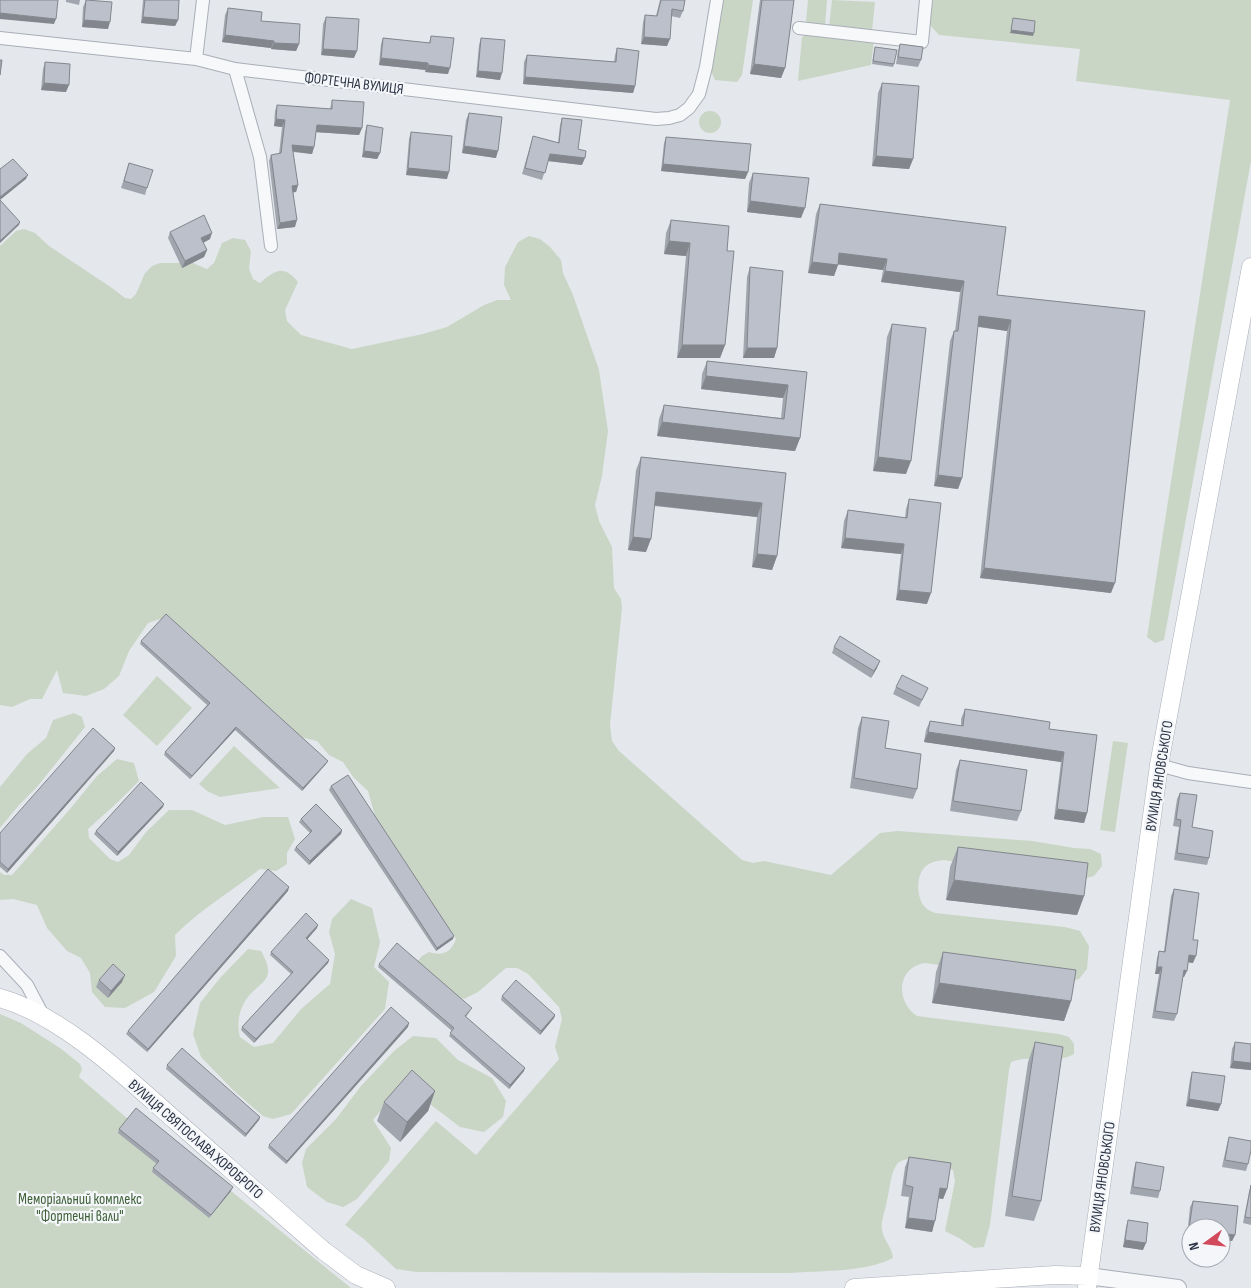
<svg xmlns="http://www.w3.org/2000/svg" width="1251" height="1288" viewBox="0 0 1251 1288" font-family="'Sofia Sans Condensed',sans-serif">
<style>
.green{fill:#c9d6c5}
.lines{fill:none;stroke-linecap:round;stroke-linejoin:round}
.minor-casing{stroke:#a9aeb7;stroke-width:14}
.tertiary-casing{stroke:#a9aeb7;stroke-width:18}
.secondary-casing{stroke:#a9aeb7;stroke-width:19}
.minor{stroke:#f7f8fa;stroke-width:12}
.tertiary{stroke:#f7f8fa;stroke-width:16}
.secondary{stroke:#fff;stroke-width:18}
.wall{fill:#a1a5ae}
.shaded-wall{fill:#83868d}
.building{fill:#bbc0ca;stroke:#83868d}
.labels{text-anchor:middle;stroke-width:4.5;stroke-linejoin:round;paint-order:stroke}
.street-label{font-size:15px;fill:#2b3445;stroke:#f4f6f9}
.park-label{font-size:15px;fill:#3f6138;stroke:#f4f6f9}
</style>
<rect width="100%" height="100%" fill="#e4e7ec"/>
<path class="green" d="M722 0H753L742 75 737 82 715 80 710 69 720 21Z
M808 0H827L825 27 808 25 806 22Z
M832 0 875 2 872 31 829 27Z
M933 0H1251V161L1164 640 1155 643 1147 637 1230 100 1076 81 1080 49 939 35 930 25Z
M808 33 874 40 871 65 798 81 802 37Z
M699 122a11 11 0 1 1 22 0a11 11 0 1 1-22 0Z
M24 229 35 233 49 246 112 288 125 298 131 299 136 294 145 273 152 266 160 263H193L207 269 214 263 222 243 233 238 245 240 251 251 249 269 253 279 260 283C275 270 284 264 298 282L285 310 287 321 301 335 352 349 423 334 447 327 484 305 497 300H511L504 285 505 267 518 242 529 236 540 239 550 247 561 260 563 273 573 295 599 370 608 431 602 476 595 505 599 521 612 547 614 588 621 599 622 608 610 725 612 741 619 751 742 860 753 863 764 861 831 875 880 833 898 831 1032 841 1074 848 1090 849 1101 854 1102 866 1094 876 1086 878 943 860C937 861 930 862 925 867 916 875 916 898 925 907 927 910 931 911 935 913L1065 927 1080 931 1089 946 1087 969 1079 979 1067 983 925 963C897 967 895 1002 917 1016L1059 1034 1069 1037 1074 1044V1054C1055 1065 1031 1054 1011 1062L1009 1070 990 1225 984 1247 974 1248 959 1238 945 1231 955 1181 953 1170C942 1164 908 1153 898 1163 890 1172 890 1190 887 1200 886 1209 880 1222 882 1230 884 1242 892 1246 893 1258 867 1272 818 1271 788 1273L416 1272 396 1269 364 1239 345 1225 436 1121 476 1155 559 1059 555 1047 562 1019 559 1007 528 974 517 968H506L478 992 464 999 454 996 416 963 422 956 429 952C442 956 451 953 456 939L375 816 368 791 354 778 343 762 329 755 317 741 296 736 169 622 160 619 148 623 129 651 119 676 104 689 86 696 63 693 57 670 42 699H30L12 707 0 705V246L16 231Z
M157 676 192 708 157 746 123 715Z
M74 713 82 717 85 727 37 787 19 805 0 828V787L27 754 46 738 53 720Z
M1113 741 1128 743 1115 832 1100 830Z
M234 746 280 788 220 797 207 791 199 784Z
M117 759 134 763 139 781 119 801 88 829 89 838 110 859 118 862 129 855 146 832 169 810H192L225 825 263 817H288L295 839 287 853V864L276 871 260 869C232 891 200 910 175 935L176 956 154 992 125 1008 105 1007 92 992 90 973 81 958 67 951 47 928 37 905 13 899 0 900V872L4 875H12L70 809 97 776Z
M351 899 372 908 380 942 374 967 389 982 385 1009 291 1114 273 1119 263 1116 233 1090 201 1057 193 1034 200 1003 220 978 248 949 261 951C280 984 256 981 244 1003 238 1014 237 1025 240 1037L254 1047 273 1043 301 1009 330 984 335 954 329 932 332 919Z
M0 1014 21 1023 60 1048 80 1064 82 1069 79 1077 128 1119 158 1165 152 1172 209 1218 231 1191 351 1288H0Z
M413 1036 436 1038 458 1060 492 1078 506 1101 503 1117 484 1132 460 1127 422 1098 398 1090 373 1120 391 1148 389 1161 357 1199 343 1207 327 1202 307 1187 302 1163 306 1149 336 1119 361 1086 394 1051Z"/>
<g class="lines">
<defs>
<path id="minor" d="M799 28 922 42 926 0
M0 38 196 59 235 69 613 114 656 119 669 118 680 115 689 108 699 94 706 67 717 0
M196 59 203 0
M235 69 260 157 271 246
M1159 765 1188 773 1251 782
M0 956 27 985 44 1017"/>
<path id="tertiary" d="M1088 1276 1178 1288"/>
<path id="secondary" d="M0 998C63 1016 127 1078 176 1121 225 1164 274 1208 324 1251L356 1275 386 1288
M854 1288 1055 1275 1088 1276
M1087 1288 1159 765 1251 267"/>
</defs>
<use href="#minor" class="minor-casing"/>
<use href="#tertiary" class="tertiary-casing"/>
<use href="#secondary" class="secondary-casing"/>
<use href="#minor" class="minor"/>
<use href="#tertiary" class="tertiary"/>
<use href="#secondary" class="secondary"/>
</g>
<path class="wall" d="M66 0H80L79 5 66 2Z
M86 0 108 29 82 27 83 7Z
M143 0H179L178 20 175 26 141 23Z
M660 0H685L683 11 680 18 671 16 667 46 641 44 643 22 645 15 656 16Z
M760 0H794L785 68 781 78 750 74Z
M228 8 261 21 299 44 296 51 271 49V48L222 42 225 15Z
M326 17 354 58 321 55 323 24Z
M431 36 448 74 425 72 426 70 379 65 381 44 383 38 429 43Z
M481 38 500 80 476 77 479 45Z
M900 44 921 60 918 67 896 64 898 51Z
M875 47 894 64 893 67 872 64Z
M617 48 635 86 633 93 523 84 524 62 527 55 614 62 615 55Z
M45 62 66 92 41 90 43 69Z
M882 83 913 159 909 169 872 166 878 93Z
M332 100 362 128 359 135 316 132 314 147 312 154 293 152 298 185 296 192H293L295 227 277 229 269 161 271 155 279 154 282 127 274 126 275 111 277 105 330 109Z
M469 113 496 158 462 153 466 120Z
M562 118 578 149 582 165 548 161 542 180 522 174 533 136 558 143 560 125Z
M367 125 380 153 377 159 362 157 365 132Z
M411 132 447 179 406 175 409 139Z
M666 137 748 172 745 179 661 171 664 143Z
M129 163 147 188 145 195 121 188Z
M753 173 801 218 747 212 749 183Z
M820 204 997 295 1145 311 1111 593 980 578 1007 331 978 327 962 478 958 489 934 486 950 341 954 331H955L960 292 881 282 883 270 838 264 834 276 808 273 816 214Z
M671 220 727 251 725 345 720 358H677L686 256 664 254 666 233Z
M170 232 210 239 203 243 207 250 204 257 182 268 168 238Z
M750 267 777 348 774 358H743L747 277Z
M892 324 906 474 873 471 887 337Z
M707 361 807 372 800 438 795 451 657 436 659 419 664 405 781 418 783 398 701 389 702 374Z
M641 457 786 473 777 556 772 570 752 567 757 517 654 506 646 552 628 550 636 470Z
M909 499 927 604 896 600 901 554 841 548 844 521 848 510 905 518 906 509Z
M141 641 326 764 302 791 235 730 190 779 164 755 165 752 207 705 140 644Z
M834 647 877 668 871 678 832 653Z
M896 687 928 688 919 707 893 694Z
M965 709 1049 729 1097 735 1087 813 1084 823 1054 819 1061 762 924 742 926 730 930 721 961 726V719Z
M862 717 885 748 917 789 913 799 850 788 858 728Z
M115 748 114 751 7 873 0 867V833Z
M960 760 1021 811 1017 821 950 811 956 770Z
M331 786 453 939 436 951 329 790Z
M1180 793 1192 827 1209 858 1207 865 1174 860 1179 827 1173 826 1177 799Z
M163 807 117 856 94 834 96 831Z
M301 819 342 830 341 834 309 865 294 850 296 847 310 833 299 822Z
M958 847 1084 896 1077 915 946 900 950 867Z
M1174 889 1193 940V963L1188 962 1184 977H1183L1177 1014 1174 1021 1152 1018 1159 974H1155L1157 958 1159 951H1164L1171 896Z
M288 891 147 1052 126 1034 128 1031Z
M317 928 307 939 329 960 328 963 254 1043 241 1030 242 1027 291 974 270 955 271 952Z
M943 952 1071 1001 1064 1021 932 1003 936 972Z
M379 964 470 1011 466 1017 524 1071 509 1089 449 1036 452 1031 378 967Z
M99 980 122 982 108 998 96 987Z
M502 996 555 1015 554 1018 540 1035 501 1000Z
M408 1027 286 1164 268 1148 269 1145Z
M1035 1042 1041 1201 1034 1221 1005 1216 1028 1062Z
M1235 1042 1251 1044V1070L1230 1068 1232 1049Z
M167 1065 260 1117 259 1120 245 1137 166 1069Z
M1192 1072 1221 1104 1218 1111 1186 1106 1190 1079Z
M435 1091 428 1111 400 1142 377 1121 384 1102Z
M119 1129 231 1191 209 1218 152 1172 153 1168 157 1164 118 1133Z
M1229 1137 1248 1164 1246 1171 1222 1167 1227 1144Z
M909 1157 947 1189 943 1199 939 1198 932 1232 905 1228 909 1197 901 1196 905 1167Z
M1136 1162 1160 1191 1158 1198 1130 1194 1134 1169Z
M1251 1185V1225L1243 1223 1249 1192Z
M1193 1201 1238 1206 1235 1235 1232 1241 1221 1240V1228H1191V1236H1187L1190 1207Z
M1128 1220 1143 1250 1123 1247 1126 1227Z"/>
<path class="shaded-wall" d="M0 13 56 19 54 24 0 19Z
M143 17 178 20 175 26 141 23Z
M84 20 110 22 108 29 82 27Z
M1011 30 1034 33 1033 36 1010 33Z
M225 35 274 41 271 48 222 42Z
M644 37 670 39 667 46 641 44Z
M274 43 299 44 296 51 271 49Z
M323 49 357 51 354 58 321 55Z
M381 58 428 63 426 70 379 65Z
M754 64 785 68 781 78 750 74Z
M428 65 450 68 448 74 425 72Z
M478 71 502 73 500 80 476 77Z
M525 77 635 86 633 93 523 84Z
M44 83 69 85 66 92 41 90Z
M276 119 285 120 282 127 274 126Z
M317 125 362 128 359 135 314 132Z
M292 145 314 147 312 154 290 151Z
M464 146 498 151 496 158 462 153Z
M364 151 380 153 377 159 362 157Z
M550 154 585 158 582 165 548 161Z
M876 156 913 159 909 169 872 166Z
M663 164 748 172 745 179 661 171Z
M408 168 449 172 447 179 406 175Z
M28 175 26 179 0 200V197Z
M298 185 296 192 290 193 292 186Z
M750 201 805 208 801 218 747 212Z
M297 220 295 227 277 229 280 223Z
M20 222 19 225 0 243V241Z
M212 233 210 239 199 245 201 238Z
M669 241 690 243 686 256 664 254Z
M207 250 204 257 182 268 185 261Z
M839 253 887 259 883 270 835 264Z
M812 262 838 265 834 276 808 273Z
M885 271 964 281 960 292 881 282Z
M979 316 1011 320 1007 331 975 326Z
M682 345H725L720 358H677Z
M747 348H777L774 358H743Z
M706 376 788 385 783 398 701 389Z
M662 422 800 438 795 451 657 436Z
M878 457 911 461 906 474 873 471Z
M938 475 962 478 958 489 934 486Z
M656 492 762 503 757 517 651 505Z
M633 537 651 539 646 552 628 550Z
M845 538 904 544 901 554 841 548Z
M757 554 777 556 772 570 752 567Z
M984 568 1115 583 1111 593 980 578Z
M899 590 931 593 927 604 896 600Z
M880 661 877 668 871 678 874 671Z
M236 727 235 730 190 779 192 776Z
M928 732 1064 752 1061 762 924 742Z
M115 748 114 751 7 873 8 869Z
M328 761 326 764 302 791 303 788Z
M164 804 163 807 117 856 118 852Z
M1057 809 1087 813 1084 823 1054 819Z
M342 830 341 834 309 865 310 861Z
M954 880 1084 896 1077 915 946 900Z
M289 887 288 891 147 1052 148 1049Z
M318 925 317 928 305 942 306 938Z
M454 936 453 939 436 951 437 948Z
M1189 955 1196 956 1193 963 1186 962Z
M329 960 328 963 254 1043 256 1039Z
M1157 967H1162L1159 974H1155Z
M1184 970 1187 971 1184 977H1182Z
M125 975 122 982 108 998 111 991Z
M939 983 1071 1001 1064 1021 932 1003Z
M555 1015 554 1018 540 1035 541 1031Z
M409 1023 408 1027 286 1164 287 1161Z
M1233 1061 1251 1063V1070L1230 1068Z
M525 1068 524 1071 509 1089 510 1085Z
M435 1091 428 1111 400 1142 407 1122Z
M1189 1099 1221 1104 1218 1111 1186 1106Z
M260 1117 259 1120 245 1137 246 1134Z
M233 1187 231 1191 209 1218 211 1215Z
M940 1188 947 1189 943 1199 936 1198Z
M908 1218 935 1221 932 1232 905 1228Z
M1189 1229H1191V1236H1187Z
M1221 1233 1235 1235 1232 1241 1221 1240Z
M1125 1240 1146 1243 1143 1250 1123 1247Z"/>
<path class="building" d="M0 0H58L56 19 0 13Z
M86 0 112 2 110 22 84 20Z
M145 0H179L178 20 143 17Z
M661 0H685L683 11 672 9 670 39 644 37 645 15 657 16Z
M762 0H794L785 68 754 64Z
M228 8 262 12 261 21 300 24 299 44 274 43V41L225 35Z
M326 17 359 19 357 51 323 49Z
M1013 18 1035 21 1034 33 1011 30Z
M431 36 454 38 450 68 428 65V63L381 58 383 38 430 43Z
M481 38 505 40 502 73 478 71Z
M900 44 923 47 921 60 898 57Z
M875 47 897 50 894 64 873 61Z
M617 48 639 51 635 86 525 77 527 55 616 62Z
M0 60H2L0 75Z
M45 62 70 64 69 85 44 83Z
M882 83 919 86 913 159 876 156Z
M332 100 364 102 362 128 317 125 314 147 292 145 298 185 292 186 297 220 280 223 271 155 281 153 285 120 276 119 277 105 332 109Z
M469 113 502 117 498 151 464 146Z
M562 118 582 120 578 149 586 151 585 158 550 154 545 173 525 168 533 136 559 143Z
M367 125 383 128 380 153 364 151Z
M411 132 452 136 449 172 408 168Z
M666 137 751 144 748 172 663 164Z
M13 159 28 175 0 197V169Z
M129 163 153 170 147 188 124 181Z
M753 173 809 178 805 208 750 201Z
M0 200 20 222 0 241Z
M820 204 1006 227 997 295 1145 311 1115 583 984 568 1011 320 979 316 962 478 938 475 954 331H958L964 281 885 271 887 259 839 253 838 265 812 262Z
M204 215 212 233 201 238 207 250 185 261 170 232Z
M671 220 729 226 727 251H734L725 345H682L690 243 669 241Z
M750 267 783 271 777 348H747Z
M892 324 926 328 911 461 878 457Z
M707 361 807 372 800 438 662 422 664 405 784 419 788 385 706 376Z
M641 457 786 473 777 556 757 554 762 503 656 492 651 539 633 537Z
M909 499 941 503 931 593 899 590 904 544 845 538 848 510 907 518Z
M166 614 328 761 303 788 236 727 192 776 165 752 210 703 141 641Z
M840 636 880 661 874 671 834 647Z
M902 675 928 688 922 700 896 687Z
M965 709 1050 722 1049 729 1097 735 1087 813 1057 809 1064 752 928 732 930 721 963 726Z
M862 717 889 721 885 748 921 754 917 789 854 778Z
M93 728 115 748 8 869 0 862V833Z
M960 760 1027 770 1021 811 953 801Z
M348 775 454 936 437 948 331 786Z
M141 782 164 804 118 852 96 831Z
M1180 793 1197 795 1192 827 1213 831 1209 858 1177 853 1181 820 1176 819Z
M316 804 342 830 310 861 296 847 312 831 301 819Z
M958 847 1088 863 1084 896 954 880Z
M268 869 289 887 148 1049 128 1031Z
M1174 889 1199 893 1193 940H1198L1196 956 1189 955 1187 971 1184 970 1177 1014 1155 1011 1162 967H1157L1159 951 1165 952Z
M306 913 318 925 306 938 329 960 256 1039 242 1027 293 972 271 952Z
M397 943 472 1008 465 1016 525 1068 510 1085 450 1033 454 1028 379 964Z
M943 952 1076 970 1071 1001 939 983Z
M113 964 125 975 111 991 99 980Z
M516 980 555 1015 541 1031 502 996Z
M391 1007 409 1023 287 1161 269 1145Z
M1035 1042 1063 1047 1041 1201 1012 1196Z
M1235 1042 1251 1044V1063L1233 1061Z
M182 1048 260 1117 246 1134 167 1065Z
M412 1070 435 1091 407 1122 384 1102Z
M1192 1072 1225 1076 1221 1104 1189 1099Z
M136 1108 233 1187 211 1215 153 1168 159 1161 119 1129Z
M1229 1137 1251 1141V1150L1248 1164 1225 1160Z
M909 1157 951 1163 947 1189 940 1188 935 1221 908 1218 913 1187 905 1185Z
M1136 1162 1164 1167 1160 1191 1133 1187Z
M1251 1185V1218L1245 1217Z
M1193 1201 1238 1206 1235 1235 1221 1233V1228H1191V1229H1189Z
M1128 1220 1148 1223 1146 1243 1125 1240Z"/>
<g class="labels">
<g class="street-label">
<text transform="translate(354 83) rotate(7)" y="5">ФОРТЕЧНА ВУЛИЦЯ</text>
<text transform="translate(1159 776) rotate(-81)" y="5">ВУЛИЦЯ ЯНОВСЬКОГО</text>
<text transform="translate(196 1139) rotate(41)" y="5">ВУЛИЦЯ СВЯТОСЛАВА ХОРОБРОГО</text>
<text transform="translate(1102 1177) rotate(-82)" y="5">ВУЛИЦЯ ЯНОВСЬКОГО</text>
</g>
<g class="park-label">
<text x="80" y="1204">Меморіальний комплекс<tspan x="80" dy="17">"Фортечні вали"</tspan></text>
</g>
</g>
<g transform="translate(1206 1243) rotate(255)"><circle r="24" fill="#f4f6f9" stroke="#a4a8b1"/>
<path d="M0-4L9 19L0 12L-9 19Z" fill="#d1495b"/>
<text y="-8" font-size="14" font-weight="bold" text-anchor="middle" fill="#2b3445">N</text>
</g>
</svg>
